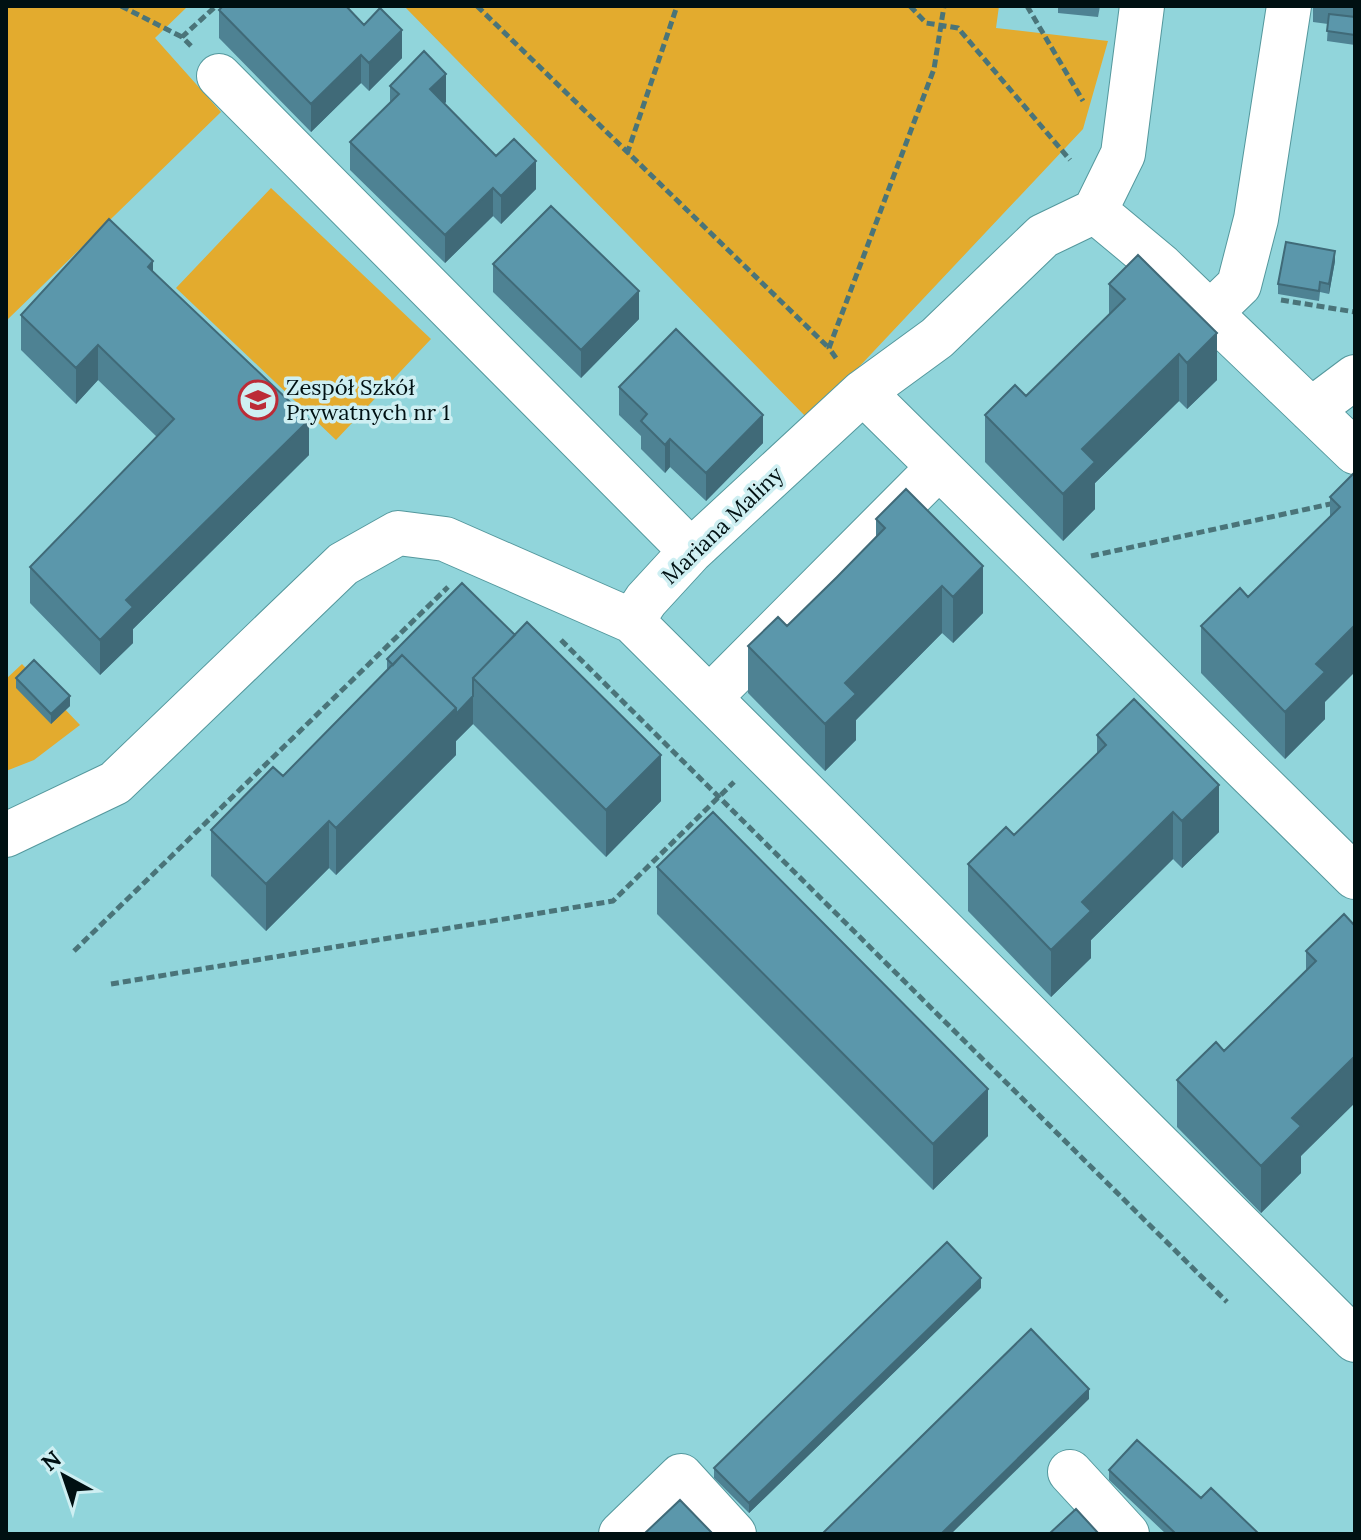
<svg xmlns="http://www.w3.org/2000/svg" width="1361" height="1540" viewBox="0 0 1361 1540" font-family="Lora,serif">
<style>
.green{fill:#e3ab2e}
.lines{fill:none;stroke-linecap:round;stroke-linejoin:round}
.minor-casing{stroke:#54989d;stroke-width:46}
.path{stroke:#4a7479;stroke-width:5;stroke-dasharray:8 4;stroke-linecap:butt}
.minor{stroke:#fff;stroke-width:44}
.wall{fill:#4e8293}
.shaded-wall{fill:#406a78}
.building{fill:#5b97ab;stroke:#406a78;stroke-width:2}
.labels{text-anchor:middle;stroke-width:7;stroke-linejoin:round;paint-order:stroke}
.poi-label{font-size:22px;fill:#001012;stroke:#ceeff2;text-anchor:start}
.street-label{font-size:22px;fill:#001012;stroke:#ceeff2}
</style>
<rect width="100%" height="100%" fill="#91d5db"/>
<path class="green" d="M6 6H188L155 38 221 112 6 321Z
M404 6H999L996 28 1108 41 1083 129 809 420Z
M271 188 431 339 336 440 176 288Z
M22 664 80 725 34 760 6 771V679Z"/>
<g class="lines">
<defs>
<path id="minor" d="M219 76 691 551
M1095 211 1161 266 1355 452
M1209 314 1239 285 1256 219 1289 6
M863 392 1355 877
M1311 410 1355 377
M632 621 646 600 691 551 863 392 937 338 1043 236 1095 211 1123 154 1142 6
M711 696 939 467
M6 835 115 783 343 564 398 533 445 539 632 621 1355 1340
M1070 1472 1127 1534
M621 1534 681 1476 734 1534"/>
</defs>
<use href="#minor" class="minor-casing"/>
<path class="path" d="M121 6 182 37
M477 6 829 348
M910 6 926 23 958 28 1070 160
M1027 6 1083 101
M191 46 182 37 216 6
M627 154 677 6
M1281 300 1355 312
M836 358 829 348 934 69 944 6
M1091 556 1335 503
M561 640 1227 1302
M74 951 448 587
M111 984 613 901 734 782"/>
<use href="#minor" class="minor"/>
</g>
<path class="wall" d="M1058 6H1100L1098 17 1058 13Z
M1313 6H1355V45L1327 41 1328 24 1313 22Z
M219 10 364 25 402 58 369 91 361 83 311 132 219 38Z
M390 86 446 102 444 104 496 156 536 189 501 224 493 216 445 263 350 170V142L390 103Z
M1335 261 1329 294 1320 292 1319 301 1278 294V284Z
M493 264 639 319 581 378 493 292Z
M153 272 309 455 133 629V643L100 675 30 603V567L157 437 98 380 76 404 21 350V315Z
M1109 284 1217 380 1187 409 1179 401 1095 483V509L1063 541 985 462V415L1026 396 1109 314Z
M619 387 763 443 706 501 670 467 665 473 641 449V436L619 415Z
M1355 472 1325 702V719L1285 759 1201 673V626L1248 597 1330 517V497Z
M876 519 983 613 953 643 942 633 856 720V740L825 771 748 693V646L787 626 876 538Z
M462 583 661 801 606 857 473 724 456 741V755L336 875 329 868 266 931 211 876V830L283 776 387 671V659Z
M16 678 70 706 51 724 16 688Z
M1097 735 1219 832 1182 868 1173 859 1091 940V958L1051 997 968 911V864L1014 835 1097 755Z
M657 867 988 1136 933 1190 657 914Z
M1344 914 1301 1156V1173L1261 1213 1177 1127V1080L1224 1051 1306 970V951Z
M981 1288 749 1513 714 1478V1468Z
M1109 1470 1201 1498 1259 1534H1166L1109 1480Z"/>
<path class="shaded-wall" d="M402 30V58L369 91V63Z
M361 55V83L311 132V104Z
M446 74V102L430 117V89Z
M536 161V189L501 224V196Z
M493 188V216L445 263V235Z
M1335 251V261L1329 294V284Z
M153 261V297L148 267Z
M639 291V319L581 378V350Z
M1217 333V380L1187 409V363Z
M98 345V380L76 404V368Z
M1179 354V401L1095 483V509L1063 541V494L1082 449Z
M763 415V443L706 501V473Z
M309 420V455L133 629V643L100 675V640L126 600Z
M670 439V467L665 473V445Z
M983 566V613L953 643V597Z
M942 586V633L856 720V740L825 771V724L845 683Z
M1355 625V672L1325 702V719L1285 759V712L1316 664Z
M70 696V706L51 724V714Z
M473 696V724L456 741V755L336 875V828L456 708Z
M661 755V801L606 857V810Z
M1219 785V832L1182 868V821Z
M1173 812V859L1091 940V958L1051 997V950L1082 902Z
M329 821V868L266 931V884Z
M1355 1056V1103L1301 1156V1173L1261 1213V1166L1292 1118Z
M988 1089V1136L933 1190V1144Z
M981 1278V1288L749 1513V1503Z
M1089 1389V1399L951 1534H941Z"/>
<path class="building" d="M223 6H346L364 25 380 8 402 30 369 63 361 55 311 104 219 10Z
M1329 14 1355 17V35L1327 31Z
M424 51 446 74 430 89 496 156 514 139 536 161 501 196 493 188 445 235 350 142 399 94 390 86Z
M551 206 639 291 581 350 493 264Z
M109 219 153 261 148 267 309 420 126 600 133 607 100 640 30 567 174 419 98 345 76 368 21 315Z
M1286 242 1335 251 1329 284 1320 282 1319 291 1278 284Z
M1138 255 1217 333 1187 363 1179 354 1082 449 1095 462 1063 494 985 415 1015 385 1026 396 1125 299 1109 284Z
M676 329 763 415 706 473 670 439 665 445 641 421 647 414 619 387Z
M1355 472V625L1316 664 1325 672 1285 712 1201 626 1240 588 1248 597 1340 507 1330 497Z
M906 489 983 566 953 597 942 586 845 683 856 694 825 724 748 646 778 617 787 626 837 577 885 528 876 519Z
M462 583 515 635 473 678V696L456 714V708L402 655 393 665 387 659Z
M527 622 661 755 606 810 473 678Z
M402 655 456 708 336 828 329 821 266 884 211 830 273 767 283 776Z
M34 660 70 696 51 714 16 678Z
M1134 699 1219 785 1182 821 1173 812 1082 902 1091 911 1051 950 968 864 1006 827 1014 835 1106 745 1097 735Z
M713 812 988 1089 933 1144 657 867Z
M1344 914 1355 926V1056L1292 1118 1301 1126 1261 1166 1177 1080 1216 1042 1224 1051 1316 961 1306 951Z
M947 1242 981 1278 749 1503 714 1468Z
M1031 1329 1089 1389 941 1534H822Z
M1137 1440 1201 1498 1211 1488 1259 1534H1176L1109 1470Z
M680 1500 713 1534H644Z
M1076 1509 1099 1534H1049Z"/>
<defs>
<symbol id="school-ring" viewBox="-11 -11 22 22"><circle r="9.5" fill="#ceeff2" stroke="#bc2b37" stroke-width="1.5"/><path d="M0-5L7-2L0 1L-7-2ZM-4 1L0 2.5L4 1V4Q0 6-4 4Z" fill="#bc2b37"/></symbol>
</defs>
<g fill-rule="evenodd">
<use href="#school-ring" x="236" y="378" width="44" height="44"/>
</g>
<g class="labels">
<g class="poi-label">
<text x="286" y="395">Zespół Szkół<tspan x="286" dy="25">Prywatnych nr 1</tspan></text>
</g>
<g class="street-label">
<text transform="translate(722 525) rotate(-44)" y="8">Mariana Maliny</text>
</g>
</g>
<rect width="1361" height="1540" fill="none" stroke="#001012" stroke-width="16"/>
<g transform="translate(64 1476) rotate(320)" stroke="#ceeff2" stroke-width="6" paint-order="stroke">
<path d="M0-6L14 30L0 20L-14 30Z" fill="#001012"/>
<text y="-12" font-size="22" font-weight="bold" text-anchor="middle" fill="#001012">N</text>
</g>
</svg>
